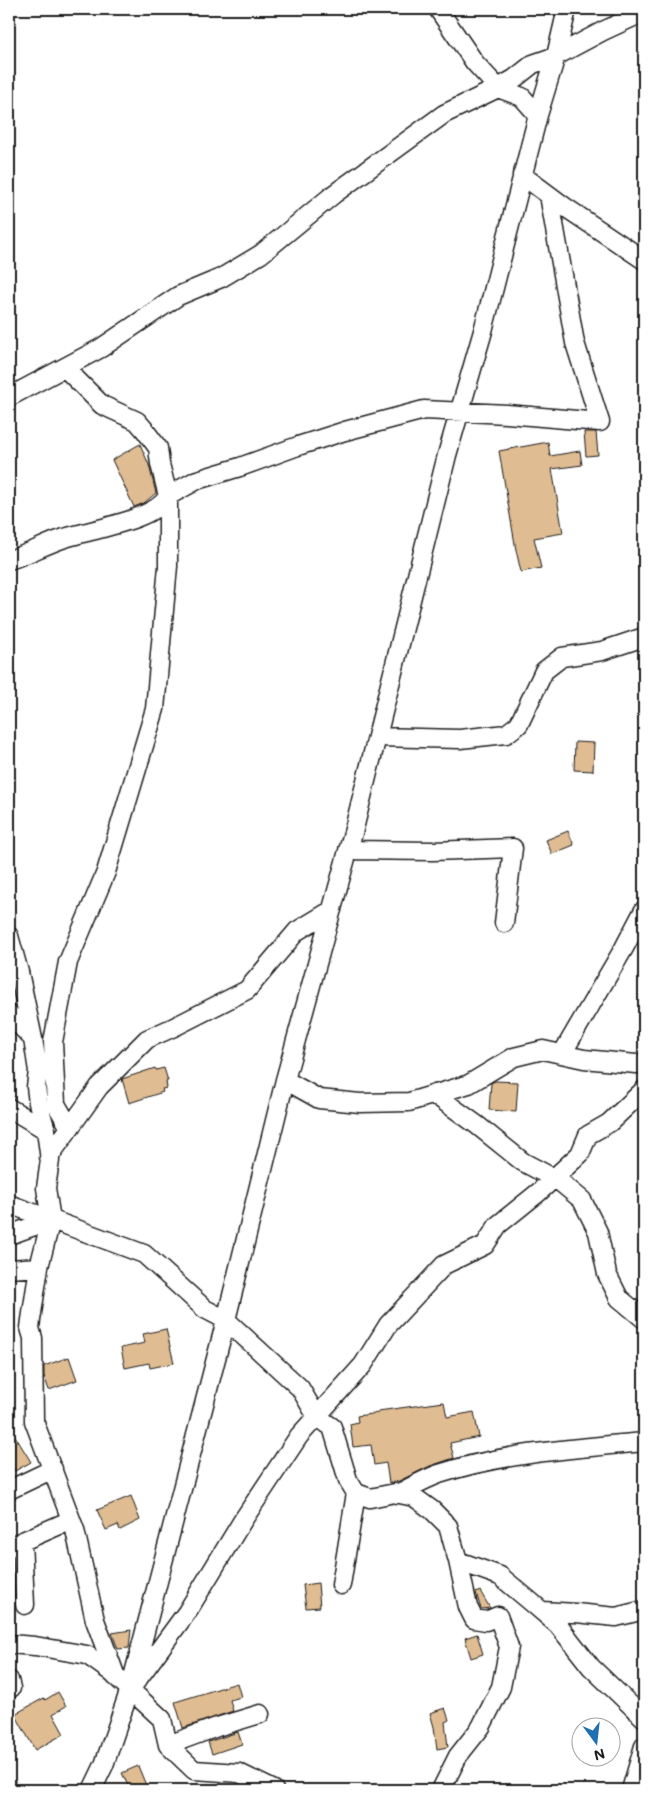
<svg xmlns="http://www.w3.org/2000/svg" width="653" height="1799" viewBox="0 0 653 1799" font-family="Mali,sans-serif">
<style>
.building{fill:#dfbc91;stroke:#1c1c1c}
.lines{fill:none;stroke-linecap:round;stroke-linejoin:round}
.minor-casing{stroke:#1c1c1c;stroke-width:21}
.minor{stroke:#fff;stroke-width:18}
</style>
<rect width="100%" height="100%" fill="#fff"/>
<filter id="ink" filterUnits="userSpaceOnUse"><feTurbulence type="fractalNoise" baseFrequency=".02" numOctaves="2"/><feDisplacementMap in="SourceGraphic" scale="10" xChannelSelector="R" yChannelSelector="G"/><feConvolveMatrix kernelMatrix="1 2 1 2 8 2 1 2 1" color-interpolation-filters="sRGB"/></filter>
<g filter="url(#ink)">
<path class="building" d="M584 432H596L598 455 586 456Z
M548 442 550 456 580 451 582 465 552 469 563 533 534 538 541 568 521 572 516 550 499 451Z
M140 444 149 465 156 493 144 503 134 507 112 460Z
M575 742 594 743 593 771 574 770Z
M568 831 574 845 552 854 546 840Z
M155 1068 156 1070 164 1068 168 1081H166L167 1088 162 1089 163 1092 129 1103 122 1079Z
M495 1081 518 1082 516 1112 489 1110 491 1083Z
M166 1329 174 1363 150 1368 149 1363 125 1368 121 1348 145 1343 143 1334Z
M69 1357 77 1380 49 1390 44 1376V1366Z
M444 1402 447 1417 474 1412 479 1437 450 1443 454 1458 430 1466 399 1481 389 1483 386 1463 374 1465 371 1445 353 1447 350 1424 358 1422 357 1416 378 1413V1411Z
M9 1426 31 1462 15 1471 9 1461Z
M131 1496 140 1520 120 1530 118 1525 106 1530 97 1510Z
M318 1583 320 1607 306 1608 303 1585Z
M480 1591 490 1608 481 1609 476 1593Z
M131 1630 129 1648 118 1649 112 1633Z
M477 1634 483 1654 471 1658 465 1638Z
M237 1683 241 1697 230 1700 233 1711 183 1728 175 1702Z
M58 1692 66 1706 53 1714 64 1734 35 1750 15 1714 44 1698 45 1700Z
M445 1708 449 1720 445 1722 448 1747 437 1749 434 1727 430 1713Z
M238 1732 242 1744 212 1754 208 1742Z
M138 1766 148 1790H130L122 1773Z"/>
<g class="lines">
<defs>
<path id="minor" d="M438 9 475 63 498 88 522 97 538 115
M522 175 565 207 644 260
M65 368 102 405 137 421 144 429 158 448 160 464 168 496V566L155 709 106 872 68 962 53 1042 56 1104 70 1128
M9 397 101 348 178 296 221 278 261 254 334 194 444 114 498 88 514 79 533 64 556 56 603 31 644 12
M9 560C26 555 42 546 59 540 86 530 155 521 168 496L197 480 240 467 298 446 345 431 424 410 507 414 600 422 575 343 549 195
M377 737 460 739 506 734 519 724 544 671 562 657 602 651 644 637
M348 850 433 851 513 848 504 923
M9 936 19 972 33 1039 38 1071 36 1087 38 1103 46 1130 50 1160 46 1188 51 1220 39 1267 31 1320 30 1328 33 1338 34 1421 75 1530 95 1620 116 1677
M9 1014 33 1039
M562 1054 624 948 644 910
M285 1080 319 1099 360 1103 409 1102 469 1084 514 1057 543 1050 584 1059 636 1064 644 1063
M434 1094 477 1125 523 1162 559 1181 582 1200 598 1232 607 1274 619 1298 644 1319
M9 1108 46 1130
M49 1157 99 1087 147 1039 174 1027 247 990 297 931 332 910
M9 1204 144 1254 205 1309 226 1320 300 1388 317 1417 332 1427 348 1480 356 1493 370 1498 395 1493 414 1497 432 1510 448 1526 458 1561 468 1607 474 1619 486 1621 498 1616 509 1647 501 1687 481 1727 458 1756 441 1790
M9 1235 51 1220
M9 1269 39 1267
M9 1490 53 1469
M397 1494C411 1487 425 1479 439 1474 503 1453 578 1448 644 1442
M22 1541 25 1605
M9 1547 71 1520
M458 1561 500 1576 530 1601 558 1625 591 1667 644 1718
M341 1585 356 1493
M542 1611 576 1613 616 1617 644 1610
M9 1644 35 1646 87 1655 111 1672 162 1719 168 1745 194 1770 239 1773 274 1790
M9 1680 11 1688 9 1689
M135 1683 187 1612 243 1520 299 1436 363 1365 388 1325 444 1265 485 1245 498 1225 539 1192 580 1154 588 1135 609 1123 644 1090
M168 1745 217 1727 260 1714
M92 1790 104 1765 130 1689 226 1320 285 1080 354 829 447 455 483 331 538 115 556 56 567 9
M631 1790 644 1746"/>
</defs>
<use href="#minor" class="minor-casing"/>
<use href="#minor" class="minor"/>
</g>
</g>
<rect width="653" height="1799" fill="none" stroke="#fff" stroke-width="30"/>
<rect x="15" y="15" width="623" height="1769" fill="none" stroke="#1c1c1c" stroke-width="2" filter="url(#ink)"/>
<g transform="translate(596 1742) rotate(165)"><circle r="24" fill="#ffffff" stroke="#a4a4a4"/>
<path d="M0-4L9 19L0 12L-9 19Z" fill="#1f6fb2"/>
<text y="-8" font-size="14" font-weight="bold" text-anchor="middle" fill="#1c1c1c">N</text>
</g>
</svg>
